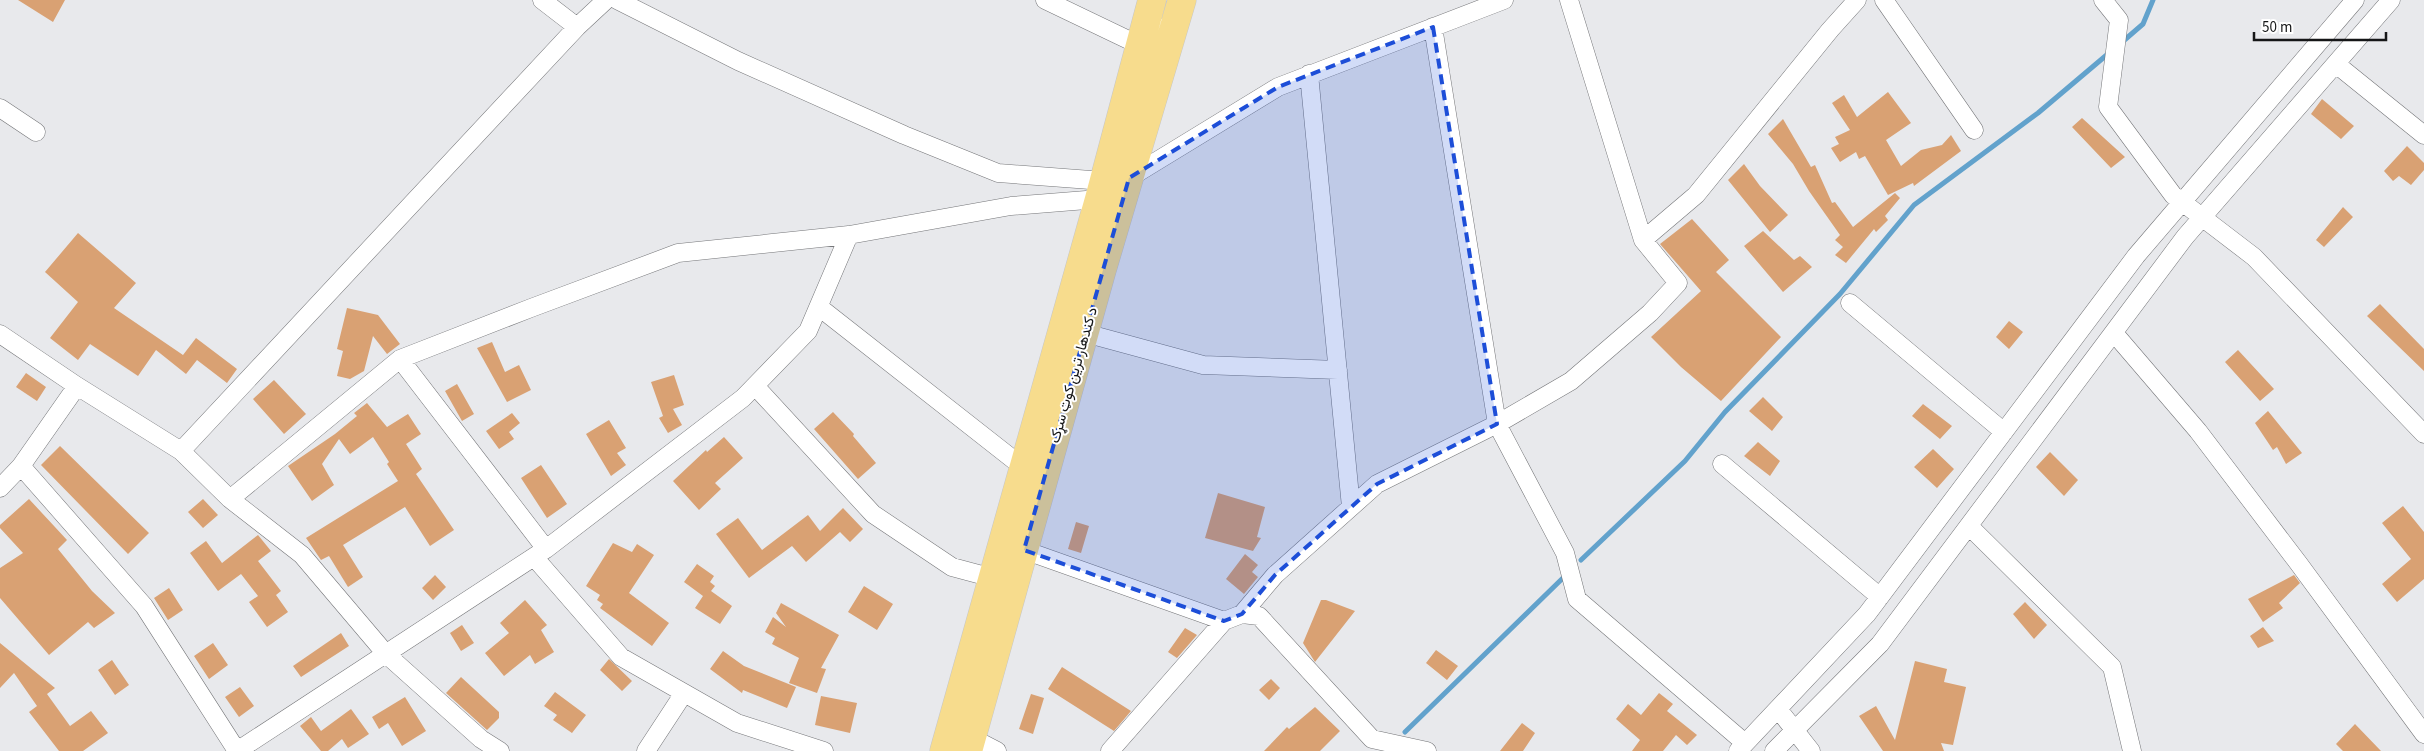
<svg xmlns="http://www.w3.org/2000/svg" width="2424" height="751" viewBox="0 0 2424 751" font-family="'Source Sans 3',Vazirmatn,sans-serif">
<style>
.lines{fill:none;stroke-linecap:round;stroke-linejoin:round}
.stream{stroke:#62a2cc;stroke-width:5}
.building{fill:#d9a173}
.street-casing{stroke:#757679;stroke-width:19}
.primary-casing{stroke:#c7c7c7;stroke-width:29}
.street{stroke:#fff;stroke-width:18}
.primary{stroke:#f7dc8d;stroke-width:28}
.marked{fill:#1d4ed8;fill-opacity:0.2;stroke:#1d4ed8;stroke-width:4;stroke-dasharray:10 6;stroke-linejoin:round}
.labels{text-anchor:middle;stroke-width:4;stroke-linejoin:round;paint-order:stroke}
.street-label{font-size:15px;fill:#151617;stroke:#fff}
</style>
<rect width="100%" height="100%" fill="#e8e9ec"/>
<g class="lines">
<path class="stream" d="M2121 43 2143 24 2153 0
M1581 560 1685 461 1725 412 1840 294 1914 205 2038 113 2109 53
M1405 732 1566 575"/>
</g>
<path class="building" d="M18 0H65L53 22Z
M1888 92 1911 123 1886 140 1901 166 1921 150 1942 145 1951 135 1961 151 1914 186 1913 183 1888 195 1865 156 1859 159 1856 152 1840 162 1831 148 1839 144 1835 137 1850 130 1832 103 1844 95 1857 117Z
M2322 99 2354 126 2341 139 2311 114Z
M2082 118 2125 157 2111 168 2072 127Z
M1783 119 1811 167 1815 165 1832 203 1835 202 1853 227 1895 193 1900 198 1885 216 1888 220 1876 232 1874 229 1846 263 1835 255 1843 247 1835 240 1840 235 1809 191 1793 164 1768 134Z
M2407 146 2424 163V170L2411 185 2399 176 2393 181 2384 171Z
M1744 164 1760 186 1788 215 1770 232 1728 180Z
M2343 207 2353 217 2324 247 2316 240Z
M1692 219 1729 260 1716 272 1781 337 1721 401 1681 367 1651 337 1701 291 1660 244Z
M1763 231 1794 260 1800 256 1812 267 1783 292 1744 246Z
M78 233 136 283 114 308 183 355 196 338 237 369 227 383 197 360 186 374 156 350 138 376 90 344 78 360 50 338 78 302 45 272Z
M2380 304 2424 349V371L2367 316Z
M347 308 378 315 400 344 387 354 373 336 364 371 350 379 337 376 343 351 337 349Z
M2009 321 2023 332 2009 349 1996 337Z
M492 342 505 372 519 365 531 390 507 402 477 348Z
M2238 350 2274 389 2260 401 2225 362Z
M26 373 46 387 37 401 16 387Z
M674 375 684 405 673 409 682 425 668 433 659 418 663 416 651 382Z
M274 380 306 414 284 434 253 399Z
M457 384 474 414 462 421 445 391Z
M1763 397 1783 417 1772 431 1749 411Z
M367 403 387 427 408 414 421 434 406 444 422 469 416 474 454 530 430 546 405 507 343 545 363 577 348 587 329 556 321 560 306 538 398 481 387 464 389 462 373 437 350 454 339 439 322 464 334 485 312 501 288 466 335 434 357 416 354 413Z
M1923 404 1952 426 1940 439 1912 416Z
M2268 411 2302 453 2286 464 2277 447 2273 450 2255 423Z
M833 412 854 434 853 436 876 463 858 479 814 429Z
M512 413 520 423 509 432 514 439 499 449 486 431Z
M609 420 626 448 617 453 626 465 611 476 586 434Z
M724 437 743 458 715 483 721 489 699 510 673 481 706 450 707 452Z
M1758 442 1780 461 1770 476 1744 456Z
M60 446 149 533 128 554 41 465Z
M1933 449 1954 469 1937 488 1914 467Z
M2050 452 2078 480 2064 496 2036 467Z
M541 465 567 504 547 518 521 478Z
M1218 493 1265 507 1257 537 1261 538 1253 551 1205 538Z
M29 499 67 540 58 549 92 591 115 613 94 628 88 622 49 655 0 598V568L23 553 0 528V525Z
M203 499 218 515 203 528 188 512Z
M2403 506 2424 532V579L2397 602 2382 584 2411 559 2382 523Z
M843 508 863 529 850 542 840 532 806 562 792 546 749 578 716 534 738 518 762 550 808 515 820 531Z
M1076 522 1089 526 1081 553 1068 549Z
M258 535 271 551 258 561 281 591 276 595 288 612 267 627 249 602 258 596 241 574 218 591 190 553 206 541 222 563Z
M613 543 632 552 637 544 654 555 629 593 669 623 652 646 600 608 603 604 597 600 600 595 586 586Z
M1245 554 1258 565 1252 572 1258 577 1244 594 1226 579Z
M697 564 714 576 710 582 715 586 711 591 732 606 720 624 695 608 703 596 684 582Z
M435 575 446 587 433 600 422 588Z
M2294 575 2300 583 2279 603 2283 608 2263 622 2248 599Z
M864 586 893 604 877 630 848 612Z
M169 588 183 610 168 620 154 598Z
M525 600 547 625 541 630 554 652 535 664 530 655 504 676 485 653 509 633 500 623Z
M1321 600H1326L1355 611 1315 662 1303 643Z
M2025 602 2047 625 2034 639 2013 614Z
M781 603 839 635 821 668 826 669 817 693 789 683 799 658 772 644 775 638 765 632 773 617 786 627 776 613Z
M462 625 474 643 461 651 450 633Z
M2263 627 2274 641 2258 648 2250 636Z
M1185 628 1197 635 1177 658 1168 652Z
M341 633 349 646 301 677 293 666Z
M0 643 55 688 47 694 70 726 91 711 108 733 83 751H59L29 712 37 706 14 673 0 688Z
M213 643 228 665 209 679 194 656Z
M1436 650 1458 666 1447 680 1426 663Z
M723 651 744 666 796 687 787 708 743 690 742 693 710 669Z
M609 659 632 681 622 691 600 670Z
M112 660 129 685 115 695 98 670Z
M1915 661 1947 669 1944 682 1966 687 1953 745 1941 743 1944 751H1883L1859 716 1876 706 1895 740Z
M1062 667 1131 711 1114 731 1048 689Z
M461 677 499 712V718L487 730 446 693Z
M1271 679 1280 688 1269 700 1259 690Z
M240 687 254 706 239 717 225 697Z
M555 692 586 715 572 733 553 720 557 715 544 706Z
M1659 693 1673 704 1667 711 1697 735 1687 745 1676 735 1663 751H1632L1640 740 1616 719 1628 704 1641 715Z
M1031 694 1044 698 1033 734 1019 729Z
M821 696 857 703 850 733 815 725Z
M405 697 426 731 402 746 388 723 379 729 372 717Z
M1315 707 1340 731 1320 751H1264L1287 727 1289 729Z
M351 709 369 734 348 748 342 739 328 751H321L300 726 311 717 321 731Z
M1522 723 1535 733 1523 751H1500Z
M2355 724 2381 751H2343L2336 744Z"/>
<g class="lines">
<defs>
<path id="street" d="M542 0 577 27
M617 0 738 61 904 135 998 173 1104 181
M1045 0 1139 45 1176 20
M1884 0 1974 130
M2103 0 2119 20 2108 107 2173 195 2254 257 2424 434
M1433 27 1497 424 1565 553 1577 599 1745 743
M2336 64 2424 135
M1309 74 1351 507
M0 108 36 132
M1129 178 1278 87 1504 0
M1643 240 1696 195 1830 30 1857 0
M1850 303 2004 432
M819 307 1024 468
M1085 333 1203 365 1338 370
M2114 333 2198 431 2299 564 2424 734
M0 334 77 386 181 451 230 499 302 555 386 654 481 739 500 751
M400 359 546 549
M755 386 873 514 952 567 993 578
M181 451 577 27 606 0
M1722 464 1880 597
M21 466 144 606 237 751
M0 488 21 466 77 386
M230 499 400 359 531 308 678 253 849 235 1011 206 1099 199
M1969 526 2112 667 2132 751
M1024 550 1224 621 1242 614 1259 616 1372 739 1427 751
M534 557 621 657 737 723 824 751
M1242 614 1275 575 1377 484 1497 424 1571 381 1650 313 1678 283 1643 240 1569 0
M1778 709 1811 751
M972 738 997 751
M237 751 546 549 743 398 808 331 849 235
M646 751 684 693
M1110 751 1224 621
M1738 751 1867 614 2136 256 2355 0
M1774 751 1880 644 2185 237 2391 0"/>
<path id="primary" d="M944 751 1099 199 1152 0
M968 751 1102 270 1182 0"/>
</defs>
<use href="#street" class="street-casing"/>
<use href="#primary" class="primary-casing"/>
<use href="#street" class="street"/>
<use href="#primary" class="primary"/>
</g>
<path class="marked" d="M1433 27 1497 424 1377 484 1275 575 1242 614 1224 621 1024 550 1129 178 1278 87Z"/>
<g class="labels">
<g class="street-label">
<text transform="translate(1073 375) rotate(-74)" y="5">د کندهار ترين کوټ سړک</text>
</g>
</g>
<path d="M2254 32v8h132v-8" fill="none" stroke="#151617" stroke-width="2.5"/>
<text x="2262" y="32" font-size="15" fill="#151617" stroke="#ffffff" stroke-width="4" paint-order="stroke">50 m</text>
</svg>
